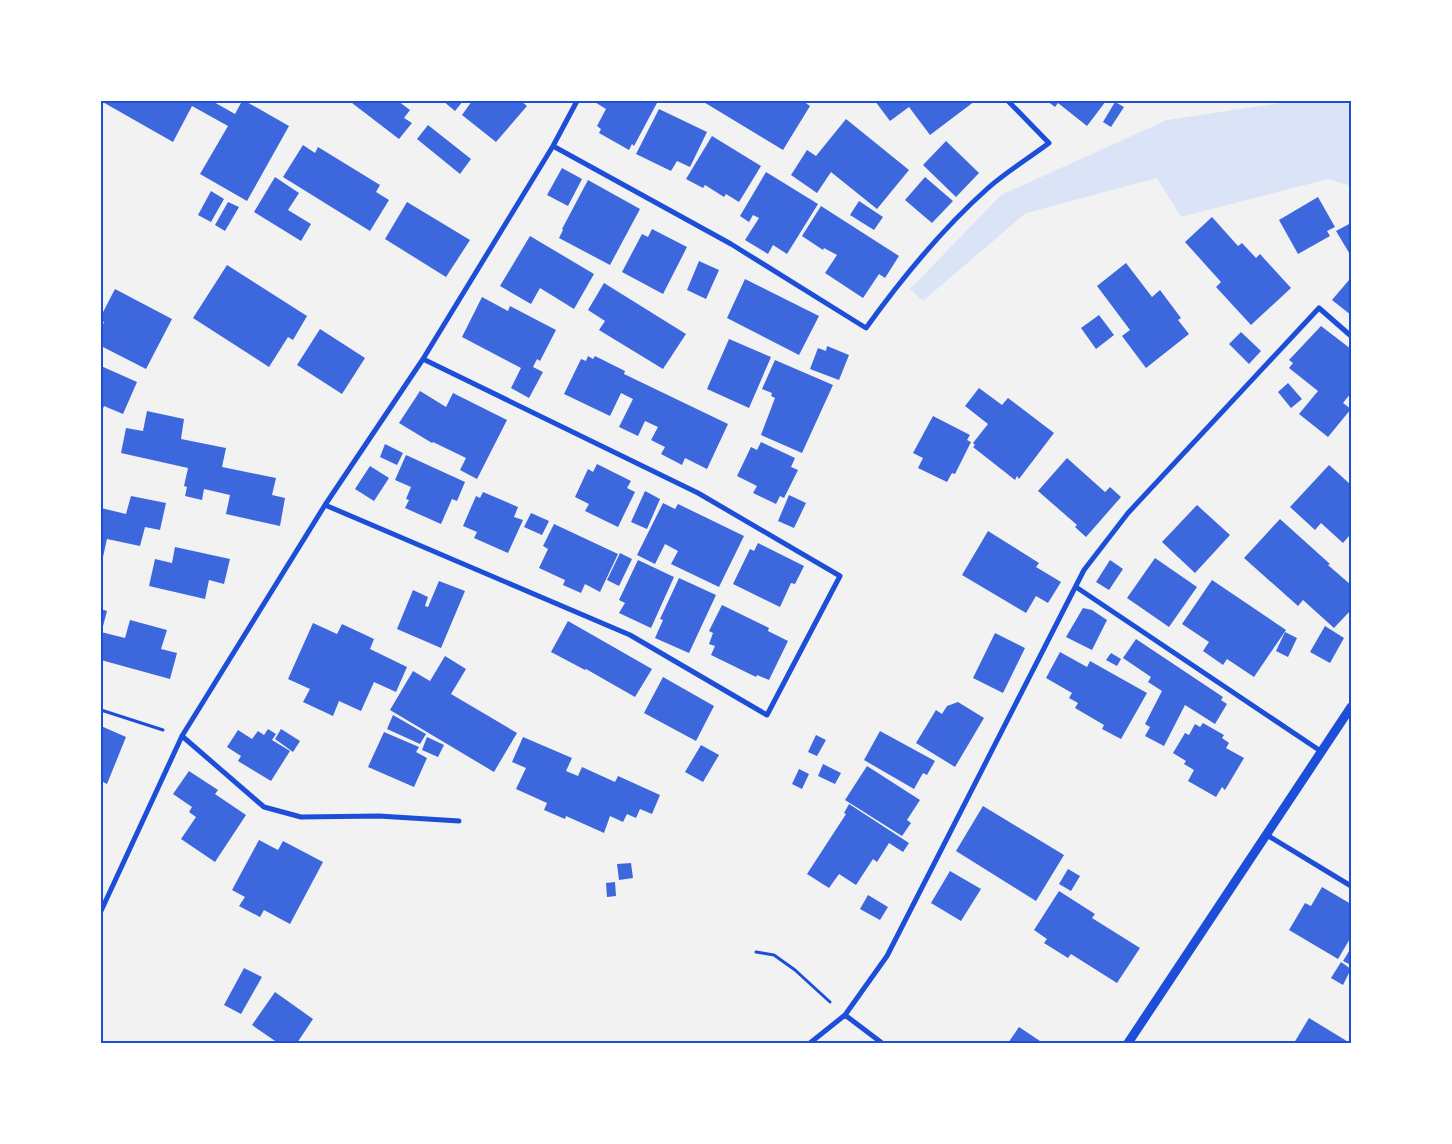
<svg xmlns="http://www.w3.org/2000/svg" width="1452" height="1144" viewBox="0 0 1452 1144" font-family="'DM Sans',sans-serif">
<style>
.green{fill:#dbe4f7}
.building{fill:#3d67dc}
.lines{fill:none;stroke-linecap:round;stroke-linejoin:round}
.path{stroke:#1d4ed8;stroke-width:3}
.minor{stroke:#1d4ed8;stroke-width:5}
.tertiary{stroke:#1d4ed8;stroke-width:9}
.neatline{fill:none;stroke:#1d4ed8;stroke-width:2}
</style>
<rect width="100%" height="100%" fill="#f2f2f2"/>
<path class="green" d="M1293 101H1351V186L1328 179 1181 217 1157 178 1026 213 923 301 910 289 1001 195 1167 120Z"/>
<path class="building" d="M101 101H212L235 114 242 101H245L289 126 247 201 200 174 228 126 192 106 173 142Z
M354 101H398L410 110 404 118 412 123 399 139 352 103Z
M443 101H463L455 111Z
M472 101H521L527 106 496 142 462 115Z
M593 101H658L634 146 632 144 629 150 599 133 601 129 597 126 606 109Z
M702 101H803L810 106 783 150Z
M875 101H975L930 135 909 107 890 121Z
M1047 101H1106L1087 126 1058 103 1055 107Z
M1115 102 1124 107 1111 127 1103 122Z
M659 109 707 132 690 167 677 161 671 171 636 154Z
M846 119 909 170 877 209 831 172 817 193 791 175 807 150 816 156Z
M428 125 471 159 460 174 417 139Z
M712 136 761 166 739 202 726 194 724 197 705 185 703 188 686 179Z
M946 141 979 173 956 197 923 165Z
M303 145 315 153 318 147 380 185 376 192 389 200 370 231 283 177Z
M562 168 582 179 568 206 547 195Z
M766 172 818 204 787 254 773 245 768 254 745 240 759 218 753 215 749 222 740 216Z
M275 177 299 193 288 210 311 224 301 241 254 212Z
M925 177 953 201 932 223 905 200Z
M588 180 640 209 610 265 559 238 563 230 562 229Z
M211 191 224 199 211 222 198 215Z
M1318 197 1335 227 1327 231 1330 236 1298 254 1279 220Z
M859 201 883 217 874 230 850 215Z
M228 202 239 207 225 231 215 225Z
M407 202 470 240 446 277 385 239Z
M821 206 899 256 885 278 879 274 863 298 825 273 837 255 824 248 823 250 802 236Z
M1212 217 1238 246 1242 243 1256 258 1260 254 1291 288 1251 325 1216 287 1221 282 1185 242Z
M1351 223V256L1336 231Z
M652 229 687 247 663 294 622 272 642 234 648 237Z
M530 236 594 274 574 309 540 288 531 304 500 286Z
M699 261 719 270 706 299 687 290Z
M1126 263 1152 297 1160 290 1181 318 1178 320 1189 334 1146 368 1122 336 1130 330 1097 286Z
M227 265 307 316 293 340 288 337 269 367 193 318Z
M745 279 819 316 799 355 727 318Z
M1349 280 1351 281V315L1332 300Z
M604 283 686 334 663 369 599 330 605 321 588 310Z
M115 289 172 319 146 369 101 346V329L104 322 101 321V316Z
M482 297 508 311 510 306 556 330 540 361 537 359 533 367 543 372 529 398 511 388 521 368 462 337Z
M1099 315 1114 335 1096 349 1081 328Z
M1321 326 1351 349V393L1343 403 1351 409 1328 437 1299 414 1318 391 1289 368 1293 363 1289 360Z
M320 329 365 358 342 394 297 365Z
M1241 332 1261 351 1249 364 1229 344Z
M729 339 771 357 749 408 707 389Z
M827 346 849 355 839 380 810 369 818 348 826 351Z
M588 356 593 359 595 356 625 371 624 374 728 424 707 469 685 458 682 465 661 454 665 447 651 440 658 427 645 421 638 436 619 427 633 399 621 393 610 416 564 394 581 359 586 361Z
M775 360 833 385 802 453 761 435 775 398 771 396 772 393 762 389Z
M101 366 137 382 123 414 104 406 101 413Z
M1288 383 1302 399 1291 408 1278 392Z
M979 388 1002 405 1008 398 1054 433 1019 479 1017 476 1015 480 973 447 975 445 973 443 988 424 965 406Z
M420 391 446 407 453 393 507 420 477 479 460 470 466 458 433 442 432 443 399 423Z
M147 411 184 419 181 439 226 448 222 467 276 478 272 495 285 498 280 526 226 514 230 495 204 489 202 500 185 496 187 487 184 486 188 468 121 453 126 428 143 431Z
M933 416 970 435 967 440 971 442 955 474 952 473 947 482 918 468 923 458 913 453Z
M761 442 795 458 791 467 798 470 784 498 780 496 776 504 753 493 757 486 737 476 751 447 757 450Z
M385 444 403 453 397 465 380 457Z
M406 455 465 482 457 501 452 499 441 524 405 508 409 500 406 499 411 487 395 480Z
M1067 458 1105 492 1110 487 1121 497 1086 537 1075 527 1077 525 1038 491Z
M597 464 631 481 627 488 635 492 618 527 585 511 589 504 575 497 588 469 593 472Z
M1329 465 1351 485V537L1349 536 1343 543 1321 523 1315 530 1290 507Z
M370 466 389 478 374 501 355 489Z
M645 491 660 499 647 529 631 522Z
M483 492 518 507 514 517 523 520 508 553 474 538 477 532 463 526 476 496 480 498Z
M789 495 806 503 794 528 778 521Z
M131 496 166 503 160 530 145 527 140 546 107 539 103 557H101V508L126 514Z
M663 503 675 509 678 504 744 536 719 587 671 564 678 551 665 544 655 564 637 555Z
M1197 505 1230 535 1195 573 1162 542Z
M531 513 549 521 542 535 524 527Z
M1280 519 1330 564 1328 565 1351 585V610L1334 628 1303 600 1298 606 1244 558Z
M554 524 618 554 600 592 585 584 581 593 563 585 565 580 539 568 548 549 543 546Z
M988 531 1039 563 1036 567 1061 582 1048 603 1036 596 1026 613 962 575Z
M758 543 804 566 795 584 791 583 780 607 733 584 750 549 754 551Z
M175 547 230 559 224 584 209 580 205 599 149 586 155 559 172 563Z
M620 553 632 559 619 586 607 580Z
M1155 558 1197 587 1169 627 1127 598Z
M638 560 674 577 651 628 619 613 625 603 619 600Z
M1110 560 1123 569 1109 590 1096 582Z
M679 578 716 595 689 653 655 638 663 620 660 619Z
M1212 580 1286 630 1254 677 1227 659 1223 665 1203 651 1209 642 1182 624Z
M439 581 465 591 441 648 397 629 413 590 428 597 425 606 428 607Z
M722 605 769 628 768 631 788 641 769 680 757 675 756 677 711 655 715 646 709 644 713 633 709 631Z
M1083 608 1092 610 1107 620 1092 650 1066 637Z
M101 609 107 611 102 630H101Z
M130 620 167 630 161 649 177 653 170 679 101 660V632L125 638Z
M568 621 652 669 635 697 586 669 585 670 551 652Z
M313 623 337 634 342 624 374 639 370 649 407 667 396 692 374 682 361 711 339 701 333 716 303 702 310 689 288 679Z
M1325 626 1344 638 1330 663 1310 652Z
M1285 632 1297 638 1288 657 1276 651Z
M995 633 1025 648 1003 693 973 678Z
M1136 639 1223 697 1221 700 1227 704 1215 724 1185 705 1164 746 1145 736 1150 727 1145 724 1162 691 1148 682 1151 677 1123 658Z
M1060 652 1087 667 1090 661 1147 693 1121 739 1102 729 1104 725 1075 708 1078 703 1069 698 1072 693 1046 678Z
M1111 653 1121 659 1117 666 1106 660Z
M445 656 466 669 451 694 517 733 494 772 390 710 413 671 430 681Z
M663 677 714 706 696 741 644 713Z
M958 702 984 718 955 767 916 743 936 710 942 714 947 706Z
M393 715 426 734 420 744 387 729Z
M1203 723 1224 735 1222 738 1229 743 1226 748 1244 758 1225 790 1222 787 1216 797 1188 781 1194 770 1184 764 1186 761 1173 753 1185 733 1189 735 1195 724 1200 727Z
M101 726 126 737 107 784 101 781Z
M268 729 276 734 272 740 290 751 271 781 238 761 241 756 227 747 238 730 252 739 258 731 264 735Z
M281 729 300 741 293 752 275 739Z
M880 731 935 761 927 775 923 773 914 789 864 760Z
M384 732 419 747 416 752 427 758 414 787 368 767Z
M816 735 826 740 817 756 808 752Z
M427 737 444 745 438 757 422 750Z
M523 737 572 758 566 771 578 776 582 767 615 782 618 776 660 795 652 814 640 809 636 818 627 814 623 822 610 816 604 833 566 816 565 819 544 810 547 803 516 789 526 768 512 762Z
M701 745 719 755 703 782 685 772Z
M823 764 841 773 835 784 818 776Z
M867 766 920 800 907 820 911 823 902 836 845 800Z
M799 769 809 774 802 789 792 784Z
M189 771 218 790 215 794 246 815 215 862 181 839 196 817 189 812 192 807 173 794Z
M849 804 909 843 903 852 889 843 877 862 873 859 856 885 839 874 829 888 807 874 846 814 844 813Z
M983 806 1064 855 1036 901 956 851Z
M259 840 278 850 283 841 323 862 290 924 264 910 260 917 239 906 245 897 232 890Z
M631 863 633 878 619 880 617 864Z
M1068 869 1080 876 1071 891 1059 884Z
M950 871 981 889 961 921 931 903Z
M615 882 616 896 607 897 606 883Z
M1322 887 1351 904V937L1338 959 1289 930 1305 903 1311 906Z
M1059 891 1095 914 1092 918 1140 948 1117 983 1071 954 1068 958 1044 943 1047 939 1034 930Z
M868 895 888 907 880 920 860 909Z
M1351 948V965L1343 961Z
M1341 962 1351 969 1343 985 1331 978Z
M244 968 262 977 241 1014 224 1005Z
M275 992 313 1019 297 1043H278L252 1025Z
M1309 1018 1350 1043H1294Z
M1019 1027 1043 1043H1008Z"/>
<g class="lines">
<path class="path" d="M101 710 163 730
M756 952 774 955 795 970 830 1002"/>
<path class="minor" d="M553 146 731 244 866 328C902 278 941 230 987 189 1006 172 1029 158 1049 143L1008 101
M325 505 630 635 767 715 840 576 698 493 423 359
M1076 587 1322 752
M182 736 264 807 301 817 379 816 459 821
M1267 835 1351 886
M101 911 182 736 325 505 423 359 553 146 577 101
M845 1015 882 1043
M810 1043 845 1015 887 956 1084 570 1128 513 1319 308 1351 336"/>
<path class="tertiary" d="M1128 1043 1351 707"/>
</g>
<rect width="1452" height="1144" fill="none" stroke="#ffffff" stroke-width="205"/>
<rect x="102" y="102" width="1248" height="940" class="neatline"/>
</svg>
